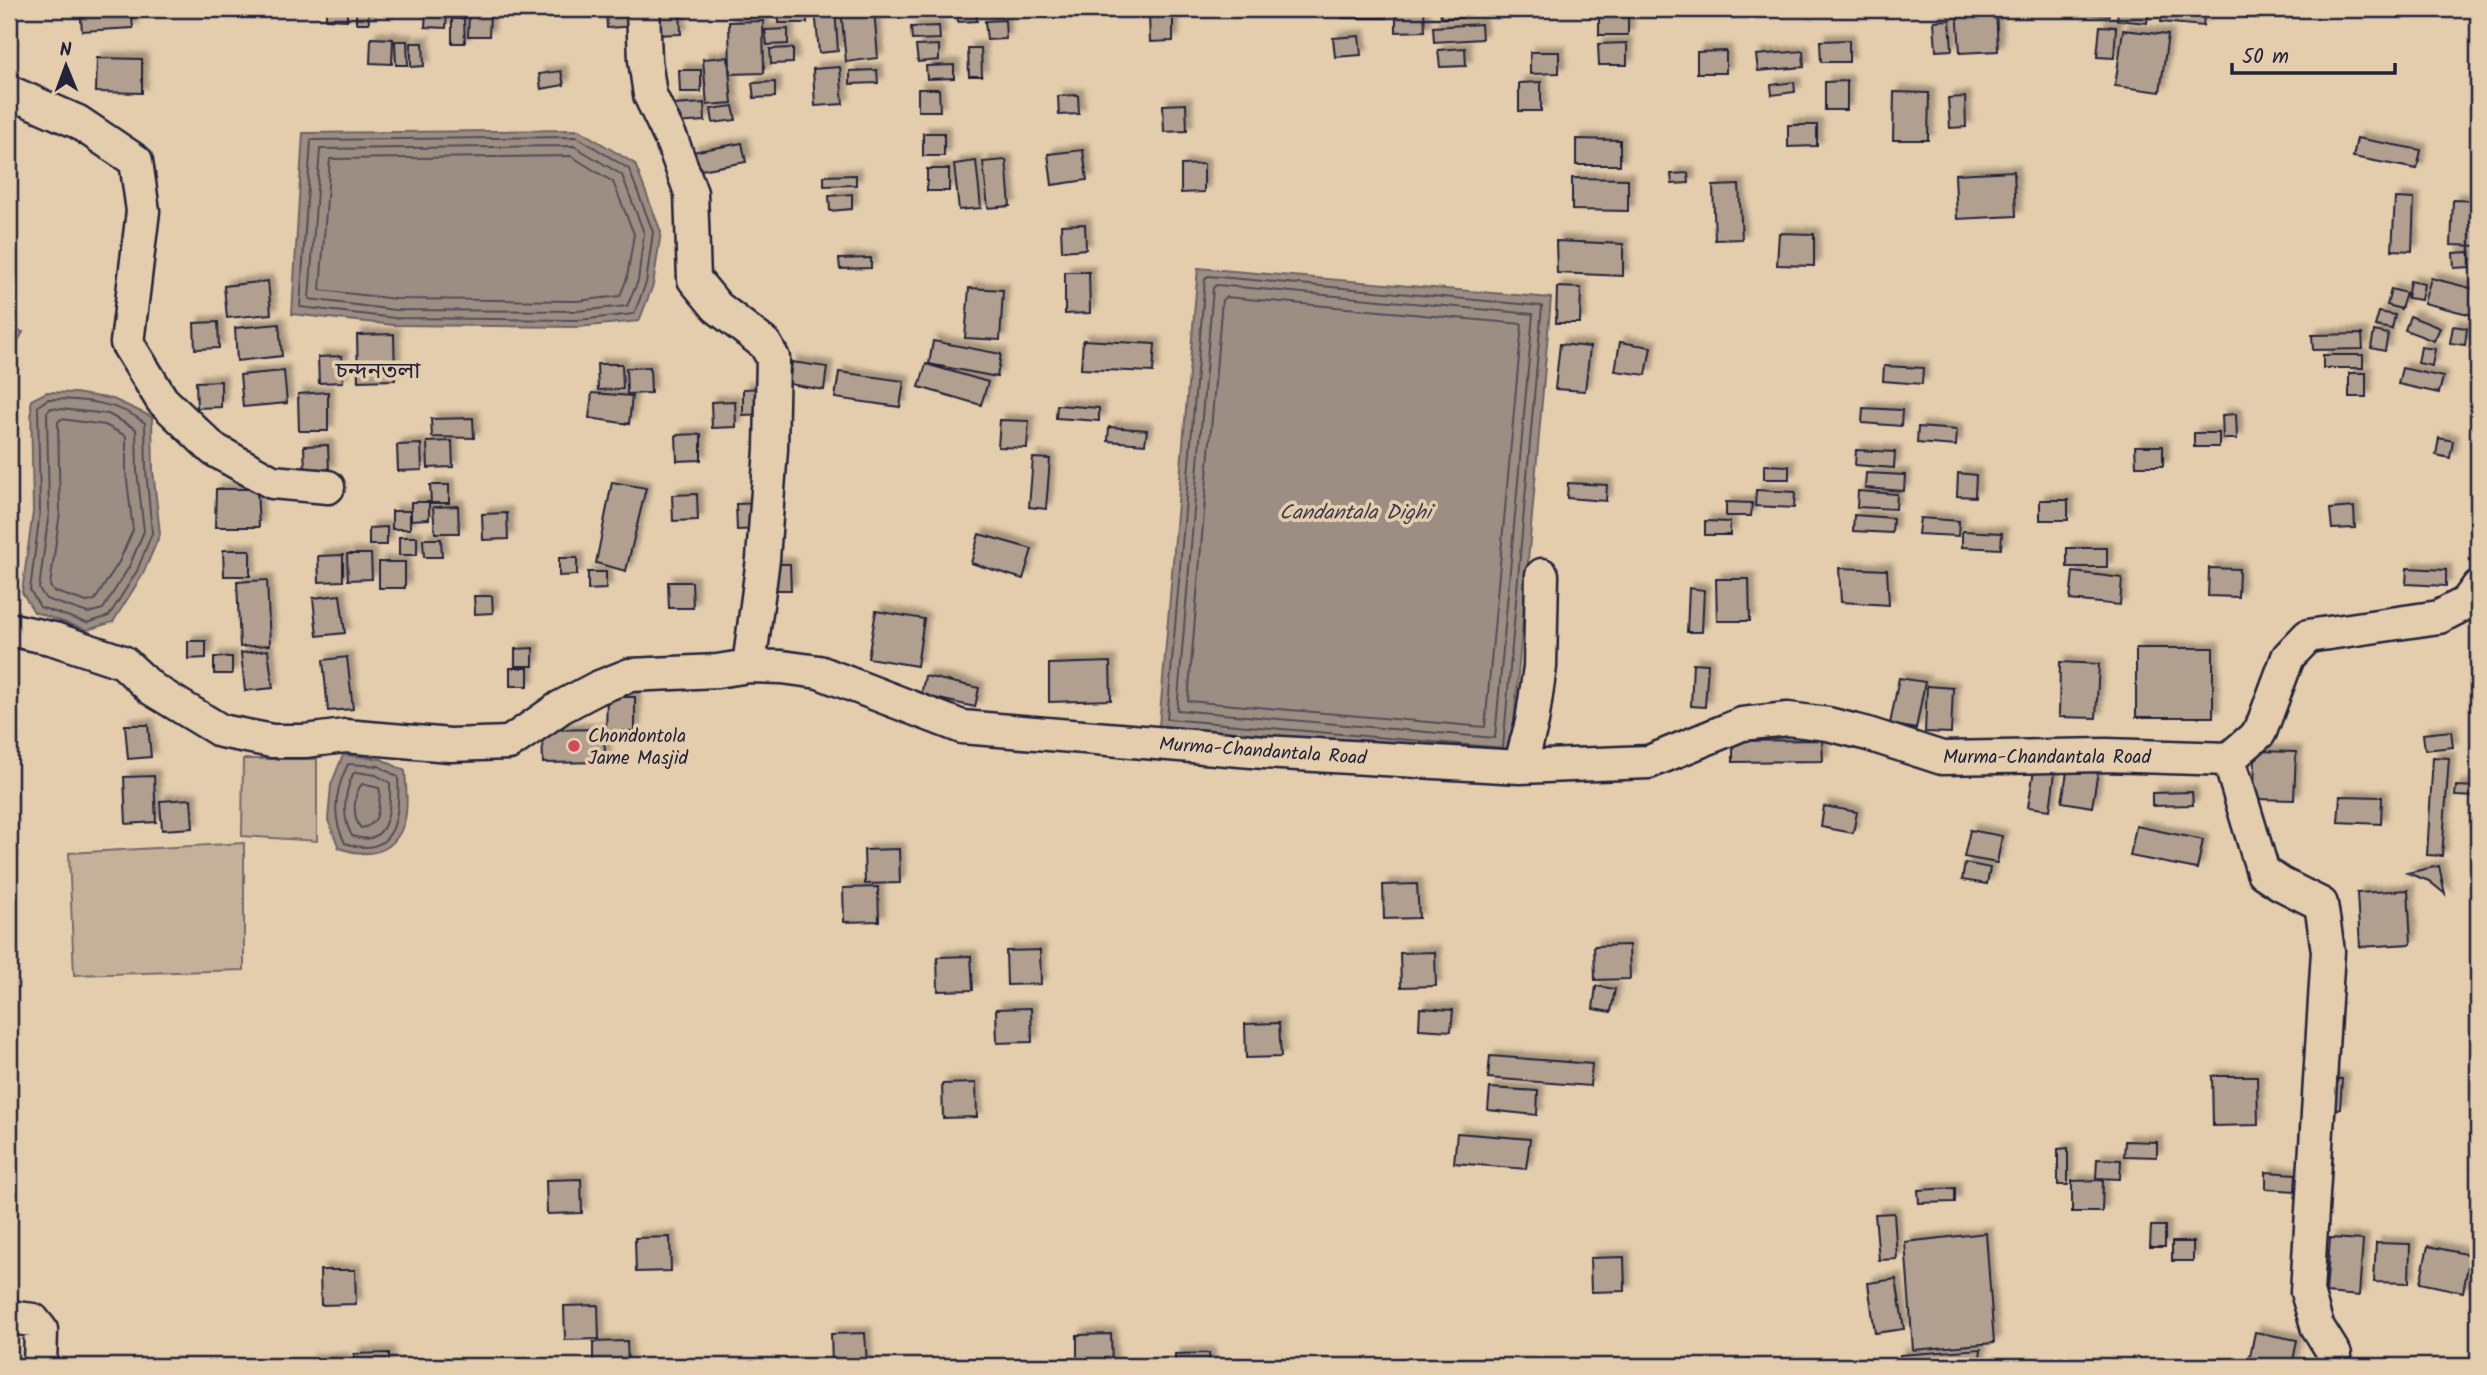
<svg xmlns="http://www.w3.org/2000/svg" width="2487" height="1375" viewBox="0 0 2487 1375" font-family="Kalam,'Noto Sans Bengali',sans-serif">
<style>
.green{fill:#c5b19a;stroke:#746a6a;stroke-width:2}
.water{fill:#9d8e83;stroke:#6c6366;stroke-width:2}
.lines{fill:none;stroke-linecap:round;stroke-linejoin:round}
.shore{stroke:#534d58;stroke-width:2}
.building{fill:#b1a08f;stroke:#22223b;stroke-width:2;filter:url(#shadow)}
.minor-casing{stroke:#22223b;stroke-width:37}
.minor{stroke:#e4cdad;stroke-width:32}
.poi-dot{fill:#d1495b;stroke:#e4cdad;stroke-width:2.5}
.labels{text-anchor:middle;stroke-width:7;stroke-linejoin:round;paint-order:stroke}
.poi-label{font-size:19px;fill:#22223b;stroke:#e4cdad;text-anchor:start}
.street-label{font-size:19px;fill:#22223b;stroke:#e4cdad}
.water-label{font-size:21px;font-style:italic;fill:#413d4d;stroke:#e4cdad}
.quarter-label{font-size:23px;fill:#22223b;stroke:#e4cdad}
</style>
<defs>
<filter id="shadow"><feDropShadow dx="5.5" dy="-5.5" stdDeviation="2" flood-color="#0004"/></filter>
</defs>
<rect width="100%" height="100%" fill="#e4cdad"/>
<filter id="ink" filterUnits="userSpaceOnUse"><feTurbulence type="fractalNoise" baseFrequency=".0143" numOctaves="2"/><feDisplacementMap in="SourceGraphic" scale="14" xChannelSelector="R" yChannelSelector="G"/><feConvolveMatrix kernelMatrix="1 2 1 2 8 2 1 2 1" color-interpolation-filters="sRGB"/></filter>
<g filter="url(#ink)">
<path class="green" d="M243 759H317V841L242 836Z
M244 843V970L74 975 69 853Z"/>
<path class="water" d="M579 130 635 164 661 232 653 285 639 321 578 327 394 325 292 314 303 133Z
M1198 268 1551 298 1511 756 1159 726Z
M9 328 23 332 13 350H9Z
M47 392 75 393 113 399 152 417 153 470 160 534 143 574 113 622 87 630 34 612 22 592 33 512 31 400Z
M343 755 381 759 405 771C406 787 409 811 403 826 391 857 365 857 339 848L328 820 331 785Z"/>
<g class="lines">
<path class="shore" d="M577 137 629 169 653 232 646 283 634 314 578 320 395 318 300 307 311 140Z
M574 146 622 175 644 233 638 281 627 306 577 311 395 310 309 299 320 149Z
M571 156 613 182 634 234 627 278 620 296 577 301 396 299 320 290 330 159Z
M1208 276 1542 306 1503 748 1167 719 1205 279Z
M1216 285 1533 314 1495 738 1177 710 1213 288Z
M1226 297 1522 324 1485 727 1188 701 1222 300Z
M48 399C80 399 119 402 145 423L146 470 152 533 137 571 109 616 87 623 40 607 30 590 40 512 38 406Z
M51 408 108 414 136 429 137 471 144 531 129 567 103 609 88 613 46 599 39 589 49 512 47 412Z
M61 419 105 425 126 436V472L133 530 119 562 95 600 87 602 53 591 50 586 60 512 58 422Z
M348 764 379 766 398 777C400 814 397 861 345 843 331 817 335 790 348 764Z
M356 772 376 775 390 783C391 808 389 849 352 836 341 816 344 795 353 774Z
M362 784 379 788 380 792C378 808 381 825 361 828 352 818 353 794 362 784Z"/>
</g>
<path class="building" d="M80 9H131L133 28 82 31Z
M326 9H347V20L326 19Z
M356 9H368L369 23H356Z
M426 9H447L446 28 425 27Z
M606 9H637L638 26 607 28Z
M650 9H680L681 34 651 35Z
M779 9H807V23H779Z
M815 9H835L838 51 819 53Z
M841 9H874L878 58 846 62Z
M910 9H933V13L911 14Z
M957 9H976L977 21 958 22Z
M1024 9H1064V14L1024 13Z
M1342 9H1386V18H1342Z
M1440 9H1461L1462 18H1441Z
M1957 9H1996L1998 51 1960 53Z
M2079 9H2109V16L2079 14Z
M2118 9H2149L2147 23 2117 20Z
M2162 9H2205L2203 26 2161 22Z
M1396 10H1424L1425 31 1396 32Z
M469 13 490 14 489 36H468Z
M1173 13V41L1150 42 1149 15Z
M1599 13H1628V35H1599Z
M452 19H464L465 43H452Z
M1005 20 1006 39 987 40 985 21Z
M1950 20 1952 50 1936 51 1934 21Z
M763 21 764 73 730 74 729 22Z
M1481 24 1482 39 1434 42 1433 27Z
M939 26 940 39 912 40 911 27Z
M2100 26 2116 27 2114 58 2097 57Z
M788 29V44L767 45 765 30Z
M2123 30 2168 35 2160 92 2115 86Z
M1359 36 1361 55 1335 57 1333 38Z
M371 38 393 39 392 64 370 63Z
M1849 40V62H1821L1820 41Z
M395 41H407L408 65H396Z
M411 43H423L424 66 411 67Z
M1627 43V65H1599L1598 44Z
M939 45V60L918 62 916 46Z
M793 48V63L771 64 770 49Z
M968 48H981L982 76H969Z
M1465 48 1466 66 1440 67 1438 50Z
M1726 51V73H1697V52Z
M1803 51 1804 67 1758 71 1756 55Z
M1530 52H1559V73L1530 74Z
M728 57 732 103 707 105 703 59Z
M97 58 142 59V93L96 92Z
M954 65V78L927 79 926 66Z
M840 67 843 104 815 106 813 69Z
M679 70H701V92H680Z
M877 70 878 83 850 84V71Z
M561 71 564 85 541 89 539 74Z
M1847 81V110H1825V82Z
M775 82V97L754 98 752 83Z
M1541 82V111H1519V83Z
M1794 82 1795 92 1772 95 1771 85Z
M918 89H939L940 111H918Z
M1894 92 1929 93 1928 140H1893Z
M1078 95 1079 114 1059 115 1058 96Z
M1965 97 1966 127 1950 128 1948 98Z
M704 103 705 121 674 123 673 105Z
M1186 104 1187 131 1164 132 1163 105Z
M733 106 736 120 713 123 711 109Z
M1788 125H1817V146L1788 147Z
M923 133H944V156H923Z
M2357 138 2421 150 2417 169 2353 157Z
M1576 139 1620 140V165H1576Z
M742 143 746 162 695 171 692 152Z
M1083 150 1087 180 1052 185 1048 154Z
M1006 160 1010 206 988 208 983 162Z
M976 161 981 208 959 210 954 164Z
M1204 164V192L1181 193V165Z
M927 169H949V191H927Z
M2014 171 2016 216 1957 219 1955 174Z
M1688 173 1689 183 1672 184 1671 174Z
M856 175V185L824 186V176Z
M1572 178 1628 179V211L1572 210Z
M1739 185 1742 239 1715 240 1713 186Z
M852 194V209L830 211 829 196Z
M2395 198 2414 199 2412 251 2392 250Z
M2453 200 2478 201V246L2451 245Z
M1085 224 1086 249 1062 251 1061 225Z
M1779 233 1814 234V266L1777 265Z
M1556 241 1623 244V276L1557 273Z
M2470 252 2471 267 2454 268 2453 253Z
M871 258V268L840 269 839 259Z
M1065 272H1089L1090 313 1065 314Z
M2431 278 2478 290 2472 315 2424 303Z
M268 281 271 314 227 318 224 286Z
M2410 281 2424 284 2421 300 2407 298Z
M1557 287 1581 288 1580 323H1556Z
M969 288 1003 290 1000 340 965 338Z
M2391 289 2406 293 2401 309 2387 305Z
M2379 312 2395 315 2392 329 2375 326Z
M2410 316 2440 328 2434 341 2405 330Z
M218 322 219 348 195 349 194 323Z
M279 324 282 356 237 361 235 328Z
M2453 326 2467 328 2465 345 2450 343Z
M2374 331 2388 334 2385 351 2371 348Z
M394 334 395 380 358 381 357 335Z
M2362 334 2363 349 2313 350 2312 335Z
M1083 340 1155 344 1153 372 1081 369Z
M933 341 1001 354 997 377 929 364Z
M1620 342 1651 347 1646 375 1615 371Z
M1560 344 1590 347 1585 391 1555 389Z
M2421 347 2435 349 2432 366 2418 363Z
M2323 355H2363V368H2323Z
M342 356 343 382 319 383 318 357Z
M792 362 827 367 824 390 789 384Z
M597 364H622L623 389 598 390Z
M926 364 988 382 981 405 919 387Z
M1884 366 1923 368 1922 384 1883 381Z
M650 367 651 393 627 394 626 368Z
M2402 368 2443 377 2439 393 2398 384Z
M284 371 287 403 243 407 240 375Z
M839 372 904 381 900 407 835 398Z
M2349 373H2366V397H2349Z
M221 381V407L197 408 196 382Z
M767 388 768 414 743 415V389Z
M328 392V431H299L298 394Z
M592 393 632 396 629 424 589 418Z
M735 401 736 427 712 428 711 402Z
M1057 405 1099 408V421L1056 418Z
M1863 408 1902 410 1901 426 1862 423Z
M2236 414 2237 439H2223L2222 415Z
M473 418 474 438 432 437 431 419Z
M1000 420 1029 421 1027 448 998 447Z
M1109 427 1147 430 1145 444 1108 441Z
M1918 427 1957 430 1956 446 1917 443Z
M2194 433H2219V447H2194Z
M701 434V460L677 461 676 435Z
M2439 438 2453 441 2450 458 2436 455Z
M452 441 453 467 428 468 427 442Z
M421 444 422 470 398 471 397 445Z
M328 445 329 471 305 472 304 446Z
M2135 446H2163V466H2136Z
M1856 450 1895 452 1894 468 1855 465Z
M1033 458 1050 459 1046 509 1029 507Z
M1764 465 1789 466V479H1764Z
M1866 473 1905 475 1904 491 1865 488Z
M1958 473 1976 475 1975 497 1957 496Z
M612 482 646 488 626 571 596 563Z
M1568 483 1607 485 1606 501 1567 498Z
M430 485H449V503H431Z
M216 489H257L259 527H215Z
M1756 490 1795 492 1794 508 1755 506Z
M1858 491 1897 494 1896 509 1857 507Z
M697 494 698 520 673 521 672 495Z
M2040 500H2068V520H2040Z
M411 502H429V519L411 520Z
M1726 502 1752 503 1751 516H1726Z
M761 503 762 529 737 530 736 504Z
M458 506 459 533H435L433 507Z
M2354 507 2355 528 2332 529 2330 509Z
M392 511H410V529H392Z
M507 513 508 539 483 540 482 514Z
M1854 515 1893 518 1892 533 1853 531Z
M1920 518 1959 521 1958 536 1918 534Z
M1705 521 1730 522V535H1705Z
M387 527V545H369V528Z
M1962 531 2002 533 2001 549 1962 547Z
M979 534 1032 549 1023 579 971 563Z
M399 537H417V555H399Z
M423 539H441L442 557H424Z
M2067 548H2107V567H2067Z
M223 550H250V576H224Z
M347 554H371L372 579 348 580Z
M343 555V581L319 582 318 556Z
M559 558H577V575L559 576Z
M379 562H405V588H379Z
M766 564H790L791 590H767Z
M1839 568 1887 570 1889 605 1841 602Z
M2209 568 2239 569 2238 597 2208 596Z
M2407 568 2446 570V586L2406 584Z
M588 572H606V589L588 590Z
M2073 572 2122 578 2120 605 2070 600Z
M1716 579H1749L1750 621H1717Z
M267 580 270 645 240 647 237 582Z
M668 582H692L693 608H669Z
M1689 588 1704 590 1702 632H1687Z
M340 595 345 633 317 636 313 598Z
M474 596H492L493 613 475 614Z
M876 611 924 619 917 666 868 658Z
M188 641H206V658L188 659Z
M533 648V666H515V649Z
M2136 648H2213V717H2136Z
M268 650 273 688 245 691 241 653Z
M214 657H232V674H214Z
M347 657 353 709 328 711 323 660Z
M1110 662 1111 700 1049 702V664Z
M2060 662 2099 664 2096 718 2059 717Z
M1693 663 1708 664 1705 707 1691 706Z
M510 668H528V686H510Z
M925 676 979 688 975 707 921 695Z
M1899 678 1925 682 1916 729 1890 724Z
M1927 686 1953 688 1951 733 1925 732Z
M607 697H635V731H606Z
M125 725H148L151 757 128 759Z
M603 729 606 762 543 763 542 730Z
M2451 731 2453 747 2425 750 2423 734Z
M1822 740 1823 761 1733 762V741Z
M2255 751 2296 752 2294 800 2254 799Z
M2433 757 2449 758 2442 856 2427 855Z
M2068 766 2098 771 2092 807 2062 802Z
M2034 770 2055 773 2050 810 2028 807Z
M154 776 156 822 126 824 124 777Z
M2456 786 2478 787V797L2455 796Z
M2192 792 2193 805 2152 806V793Z
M2340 796 2382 797 2381 824 2338 822Z
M191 799 193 828 162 830 160 801Z
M1824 806 1857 812 1853 833 1821 827Z
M2136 826 2203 840 2197 869 2130 856Z
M1970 830 2002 836 1997 863 1964 857Z
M899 849 900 883 865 884 864 850Z
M1965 863 1990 868 1987 884 1962 880Z
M2439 866 2445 894 2429 881 2407 873Z
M1417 884 1419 918 1384 919 1383 885Z
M878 887 879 921 844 922 843 888Z
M2408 890 2411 944 2360 947 2357 893Z
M1629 945 1630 979 1595 980 1594 946Z
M1040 950 1041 984 1007 985 1006 951Z
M1435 952 1436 986 1401 987 1400 953Z
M971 956 973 990 938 991 937 957Z
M1596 986 1615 989 1611 1012 1593 1009Z
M1031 1008 1032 1042 997 1043 996 1009Z
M1420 1008 1453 1010 1451 1031 1419 1029Z
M1279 1023 1281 1057 1246 1058 1245 1024Z
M1490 1056 1592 1064 1590 1086 1488 1078Z
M2212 1076H2257L2258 1125 2213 1126Z
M2324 1078 2342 1079 2340 1109 2323 1108Z
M976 1083 977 1117 943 1118 942 1084Z
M1490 1088 1538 1091 1537 1115 1488 1110Z
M1457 1133 1530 1139 1526 1169 1454 1163Z
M2125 1141 2157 1142V1157L2124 1156Z
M2068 1148V1185H2058V1149Z
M2097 1159 2121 1160 2120 1179 2096 1178Z
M2266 1172 2296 1174 2295 1191 2266 1189Z
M581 1179 582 1213 547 1214 546 1180Z
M2103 1180 2102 1212H2072V1181Z
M1955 1188V1202L1919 1203 1918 1190Z
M1894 1213 1897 1259 1879 1260 1875 1214Z
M2151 1226H2165V1247H2150Z
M1986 1233 1994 1343 1913 1350 1905 1242Z
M670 1237 671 1271 636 1272 635 1238Z
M2330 1238 2363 1240 2359 1296 2326 1293Z
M2172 1242H2193V1261H2172Z
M2376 1243 2410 1244 2409 1283 2374 1282Z
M2428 1246 2470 1255 2463 1292 2420 1283Z
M1624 1257 1625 1291 1591 1292 1590 1258Z
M320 1270H355L356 1304 321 1305Z
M1896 1279 1904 1329 1875 1333 1868 1283Z
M598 1305 599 1339 565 1340 564 1306Z
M2255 1332 2297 1340 2292 1366H2248Z
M865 1333 867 1366H832L831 1334Z
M1111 1334 1112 1366H1077V1335Z
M627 1341 628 1366H593V1342Z
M1981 1349 1979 1366H1899L1900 1355Z
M389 1353V1366H355L354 1354Z
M1209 1353 1210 1366H1175V1354Z
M344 1359 345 1366H310V1360Z
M1277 1363V1366H1243V1364Z"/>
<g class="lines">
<defs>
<path id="minor" d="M643 9 645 60 650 95 672 141 691 193 694 279 717 307 765 344 773 358 771 449 763 559 749 666
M9 92 78 122 136 161 143 211 127 343 162 400 213 449 272 482 328 487
M9 629 54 639 123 662 152 689 221 731 272 741H305L345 736 450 745 509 743 561 707 597 688 630 675 717 671 749 666 782 667 819 672 962 727 1264 752 1520 767 1649 762 1742 724 1788 719 1828 724 1868 734 1942 758 2106 755 2229 759 2260 732 2288 657 2308 636 2439 617 2466 603 2478 587
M2229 759 2263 872 2281 884 2321 904 2328 951 2307 1292 2317 1326 2335 1355V1366
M1520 767 1532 722 1540 667 1542 575
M9 1317 33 1320 41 1330 40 1366"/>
</defs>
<use href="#minor" class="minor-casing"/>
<use href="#minor" class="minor"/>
</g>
</g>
<circle class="poi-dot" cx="574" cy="746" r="7"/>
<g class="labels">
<g class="poi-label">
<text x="588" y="742">Chondontola<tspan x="588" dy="22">Jame Masjid</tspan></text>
</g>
<g class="street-label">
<text transform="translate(1263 750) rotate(4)" y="7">Murma-Chandantala Road</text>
<text x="2047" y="763">Murma-Chandantala Road</text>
</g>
<g class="water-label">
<text x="1355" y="519">Candantala Dighi</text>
</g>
<g class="quarter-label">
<text x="378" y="378">চন্দনতলা</text>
</g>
</g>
<rect width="2487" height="1375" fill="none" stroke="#e4cdad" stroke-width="35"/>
<rect x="18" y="18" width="2452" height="1340" fill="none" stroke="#22223b" stroke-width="2.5" filter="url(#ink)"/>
<g transform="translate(66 66) rotate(359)" stroke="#e4cdad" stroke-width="5" paint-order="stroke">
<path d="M0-5L12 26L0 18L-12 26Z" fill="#22223b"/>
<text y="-10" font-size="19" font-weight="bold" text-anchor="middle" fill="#22223b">N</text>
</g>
<path d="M2232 63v10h163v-10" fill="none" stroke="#22223b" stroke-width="3.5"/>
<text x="2242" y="63" font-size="21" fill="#22223b" stroke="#e4cdad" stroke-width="5" paint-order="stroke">50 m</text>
</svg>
